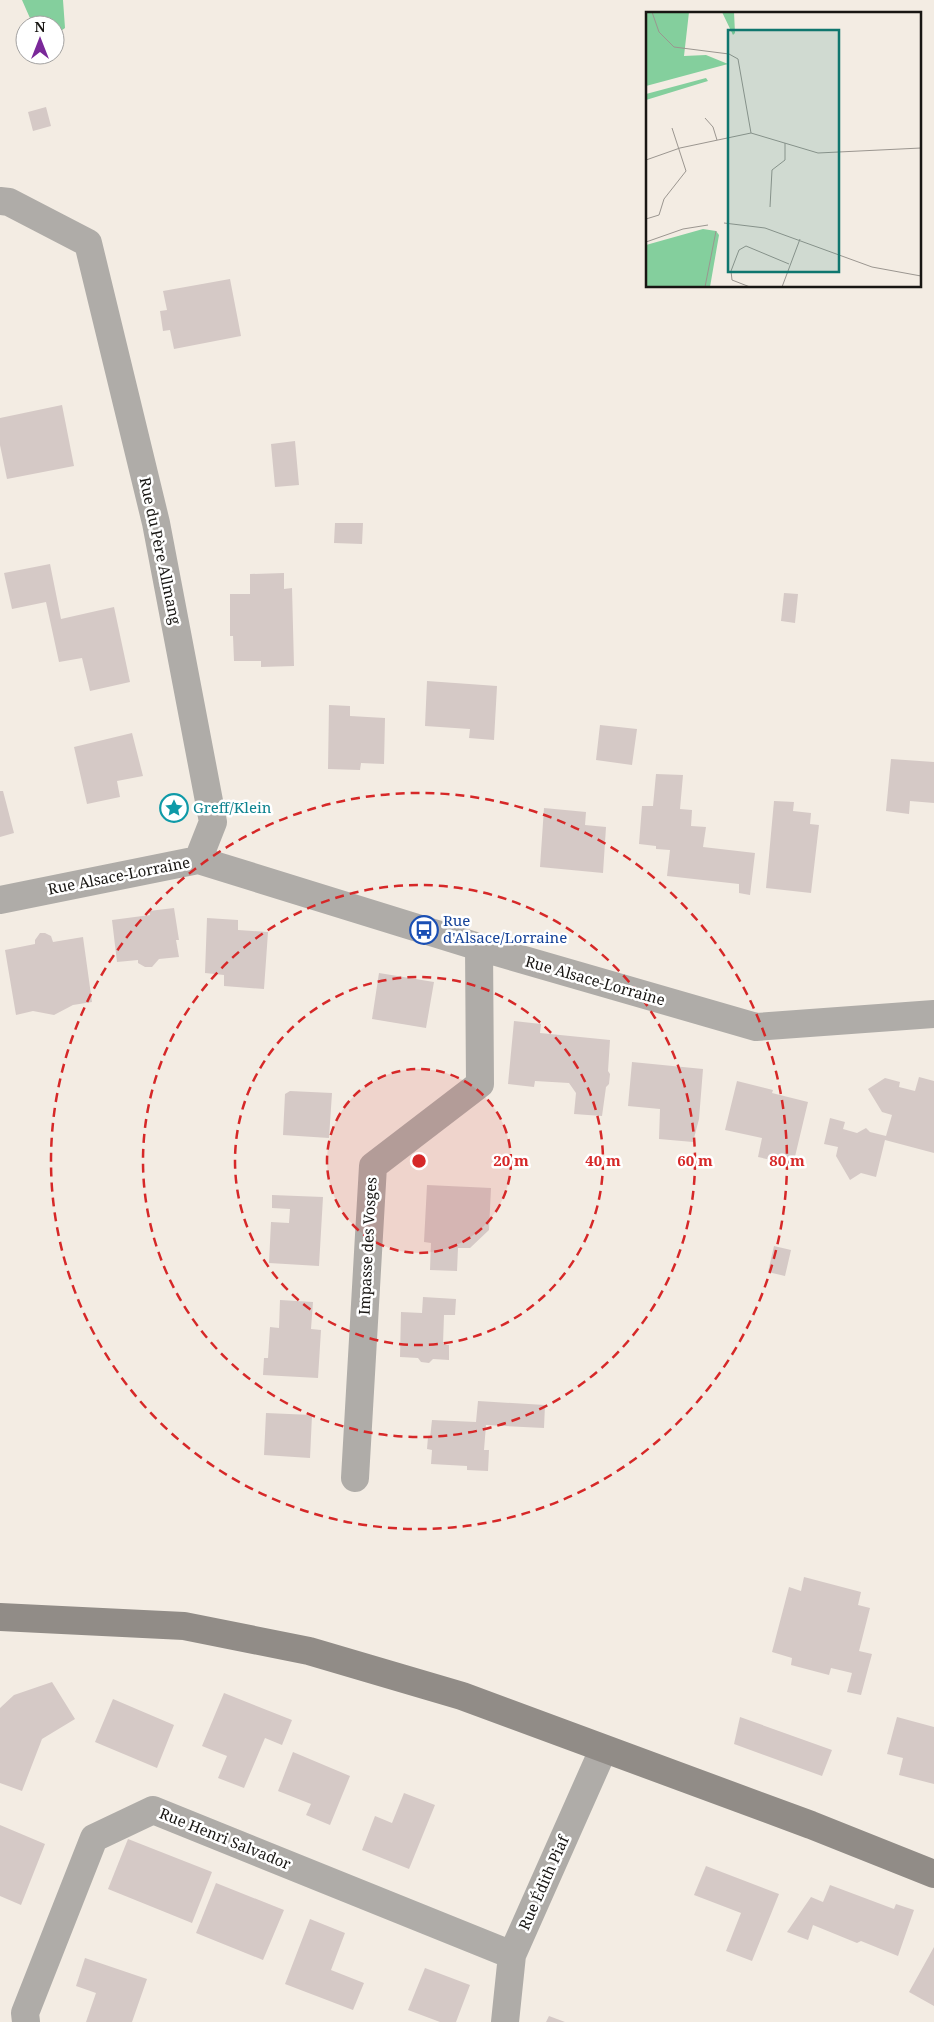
<svg xmlns="http://www.w3.org/2000/svg" width="934" height="2022" viewBox="0 0 934 2022" font-family="'Noto Serif',serif">
<style>
.green{fill:#84cf9d}
.building{fill:#d5c9c6}
.lines{fill:none;stroke-linecap:round;stroke-linejoin:round}
.street{stroke:#afaca8;stroke-width:28}
.secondary{stroke:#918c87;stroke-width:28}
.ring{fill:none;stroke:#d62828;stroke-width:2.5;stroke-dasharray:9 6}
.labels{text-anchor:middle;stroke-width:5;stroke-linejoin:round;paint-order:stroke}
.street-label{font-size:15px;fill:#181613;stroke:#fff}
.culture-label{font-size:15px;fill:#0d838f;stroke:#fff;text-anchor:start}
.transit-label{font-size:15px;fill:#164399;stroke:#fff;text-anchor:start}
.inset-road{fill:none;stroke:#9b9690;stroke-width:1}
.view{fill:#0f766e;fill-opacity:0.15;stroke:#0f766e;stroke-width:2.5}
.inset-edge{fill:none;stroke:#181613;stroke-width:2.5}
.centre{fill:#d62828;stroke:#fff;stroke-width:2.5}
.ring-label{font-size:15px;text-anchor:middle;font-weight:bold;fill:#d62828;stroke:#fff;stroke-width:5;stroke-linejoin:round;paint-order:stroke}
</style>
<rect width="100%" height="100%" fill="#f3ece3"/>
<path class="green" d="M22 0H63L65 28 55 35V25H33Z"/>
<path class="building" d="M46 107 51 126 33 131 28 112Z
M230 279 241 336 174 349 170 330 163 331 160 311 167 310 163 291Z
M62 405 74 466 7 479 0 445V418Z
M295 441 299 485 275 487 271 444Z
M335 523H363L362 544 334 543Z
M50 564 61 619 114 607 130 682 90 691 82 658 59 662 46 602 12 609 4 573Z
M284 573V589L292 588 294 666 261 667V661H234L233 636H230V594H250V574Z
M784 593 798 594 795 623 781 621Z
M427 681 497 686 494 740 469 738 470 729 425 726Z
M329 705 350 706V716L385 718 384 764 361 763 360 770 328 769Z
M600 725 637 729 632 765 596 760Z
M132 733 143 776 117 781 120 797 87 804 74 747Z
M891 759 934 762V803L910 801 909 814 886 811Z
M656 774 683 775 680 809 692 810 691 826 706 827 703 847 755 853 750 895 739 893V884L667 876 670 850 656 849V846L639 844 642 806H653Z
M0 791H3L14 833 0 837Z
M774 801 794 802 793 811 811 813 810 824 819 825 811 893 766 888Z
M544 808 586 812 585 825 606 827 603 873 540 867Z
M174 908 179 940H176L179 957 159 959 152 967H145L138 963V960L117 962 112 920 150 915 149 911Z
M207 918 238 920V930L268 932 264 989 224 986V975L205 973Z
M40 933H45L51 936 53 942 83 937 92 1002 73 1005 54 1015 33 1011 16 1015 5 950 35 944V940Z
M379 973 434 982 426 1028 372 1019Z
M514 1021 541 1024 540 1033 610 1040 608 1071 610 1074 609 1084 606 1087 602 1116 574 1114 576 1093 569 1083 535 1081 534 1087 508 1084Z
M632 1062 703 1069 699 1119 693 1142 659 1139 660 1109 628 1106Z
M919 1077 934 1081V1153L885 1140 876 1177 861 1173 850 1180 836 1156 838 1147 824 1144 830 1118 845 1122 843 1129 857 1133 866 1128 870 1132 886 1136 892 1115 882 1112 868 1089 885 1078 900 1082 899 1087 915 1091Z
M737 1081 773 1090 772 1093 808 1102 793 1165 758 1157 762 1138 725 1130Z
M290 1091 332 1093 329 1138 283 1135 285 1094Z
M427 1185 491 1188 489 1230 470 1248H458L457 1271 430 1270 431 1243 424 1242Z
M272 1195 323 1197 319 1266 269 1263 271 1222 289 1223 290 1209 272 1208Z
M774 1246 791 1250 785 1276 768 1272Z
M423 1297 456 1299 455 1315H444L443 1344 449 1345V1360L433 1359 429 1363 421 1362 418 1358 400 1357 401 1312 422 1313Z
M280 1300 313 1302 311 1329 321 1330 318 1378 263 1375 264 1358H268L270 1327 279 1328Z
M478 1401 545 1405 544 1428 486 1425 484 1450H489L488 1471 467 1470V1466L431 1464 432 1450 427 1449 428 1437 430 1438 432 1420 476 1422Z
M266 1413 312 1415 310 1458 264 1455Z
M804 1577 861 1592 858 1605 870 1608 859 1651 872 1654 861 1695 847 1692 852 1673 831 1668 829 1675 791 1665 792 1658 772 1652 789 1587 801 1591Z
M52 1682 75 1719 42 1739 22 1791 0 1783V1708L14 1695Z
M224 1693 292 1720 282 1745 265 1738 244 1788 218 1778 227 1756 202 1746Z
M113 1699 174 1725 157 1768 95 1742Z
M740 1717 832 1750 822 1776 734 1744Z
M897 1717 934 1727V1784L899 1775 903 1758 887 1754Z
M293 1752 350 1776 330 1825 306 1815 311 1804 278 1791Z
M404 1793 435 1805 409 1869 362 1850 375 1816 392 1823Z
M0 1825 45 1844 21 1905 0 1896Z
M128 1839 212 1872 192 1923 108 1889Z
M706 1866 779 1894 752 1961 726 1951 741 1913 694 1895Z
M216 1883 284 1910 263 1960 196 1933Z
M830 1885 894 1909 896 1904 914 1910 898 1956 861 1941 857 1943 813 1925 808 1940 787 1932 811 1897 823 1902Z
M310 1919 345 1933 331 1970 364 1983 353 2010 285 1984Z
M934 1947V2006L909 1992Z
M85 1958 147 1979 132 2022H86L96 1993 76 1986Z
M425 1968 470 1985 456 2022H440L408 2010Z
M549 2016 565 2022H546Z"/>
<g class="lines">
<path class="street" d="M0 201 9 202 88 243 156 523 213 822 198 860
M0 900 198 860 479 947 756 1027 934 1014
M355 1478 373 1166 480 1084 479 947
M26 2022 25 2013 94 1838 153 1810 512 1955
M505 2022 512 1955 603 1750"/>
<path class="secondary" d="M0 1617 184 1626 309 1651 462 1696 811 1825 934 1874"/>
</g>
<circle cx="419" cy="1161" r="92" fill="#d62828" fill-opacity=".12"/>
<g class="ring">
<circle cx="419" cy="1161" r="92"/>
<circle cx="419" cy="1161" r="184"/>
<circle cx="419" cy="1161" r="276"/>
<circle cx="419" cy="1161" r="368"/>
</g>
<defs>
<symbol id="sight-ring" viewBox="-11 -11 22 22"><circle r="9.5" fill="#fff" stroke="#0f9aa8" stroke-width="1.5"/><path d="M0-6L1.8-2.2L6-1.7L2.9 1.2L3.7 5.4L0 3.3L-3.7 5.4L-2.9 1.2L-6-1.7L-1.8-2.2Z" fill="#0f9aa8"/></symbol>
<symbol id="bus-ring" viewBox="-11 -11 22 22"><circle r="9.5" fill="#fff" stroke="#1a4fb4" stroke-width="1.5"/><path d="M-5-6H5V4H4V6H2V4H-2V6H-4V4H-5ZM-3.5-4V0h7V-4ZM-3.5 1.2v1.5H-2V1.2ZM2 1.2v1.5H3.5V1.2Z" fill="#1a4fb4"/></symbol>
</defs>
<g fill-rule="evenodd">
<use href="#sight-ring" x="158" y="792" width="32" height="32"/>
<use href="#bus-ring" x="408" y="914" width="32" height="32"/>
</g>
<g class="labels">
<g class="street-label">
<text transform="translate(160 551) rotate(78)" y="5">Rue du Père Allmang</text>
<text transform="translate(119 876) rotate(-11)" y="5">Rue Alsace-Lorraine</text>
<text transform="translate(595 981) rotate(16)" y="5">Rue Alsace-Lorraine</text>
<text transform="translate(368 1246) rotate(-87)" y="5">Impasse des Vosges</text>
<text transform="translate(225 1839) rotate(22)" y="5">Rue Henri Salvador</text>
<text transform="translate(544 1883) rotate(-66)" y="5">Rue Édith Piaf</text>
</g>
<g class="culture-label">
<text x="193" y="813">Greff/Klein</text>
</g>
<g class="transit-label">
<text x="443" y="926">Rue<tspan x="443" dy="17">d'Alsace/Lorraine</tspan></text>
</g>
</g>
<g transform="translate(646 12)">
<rect width="275" height="275" fill="#f3ece3"/>
<path d="M0 0H43L38 44 60 43 82 52 0 74ZM76 0H88L89 21 87 23ZM60 66 62 69 0 88V82ZM57 217 70 219 73 223 64 275H0V233Z" fill="#84cf9d"/>
<path class="inset-road" d="M6 0 13 20 28 35 83 42 92 47 105 121M59 106 67 115 71 128M0 148 34 136 105 121 172 141 275 136M124 195 126 158 139 148V131M0 207 13 203 18 187 40 159 26 116M78 211 119 216 226 255 275 264M0 230 37 217 62 213M59 275 70 219M104 275 86 268 85 259 93 238 100 234 143 252M136 275 154 227"/>
<path class="view" d="M82 18H193V260H82Z"/>
<rect width="275" height="275" class="inset-edge"/>
</g>
<circle cx="419" cy="1161" r="8" class="centre"/>
<g class="ring-label">
<text x="511" y="1166">20 m</text>
<text x="603" y="1166">40 m</text>
<text x="695" y="1166">60 m</text>
<text x="787" y="1166">80 m</text>
</g>
<g transform="translate(40 40)"><circle r="24" fill="#ffffff" stroke="#a3a2a1"/>
<path d="M0-4L9 19L0 12L-9 19Z" fill="#7a2899"/>
<text y="-8" font-size="14" font-weight="bold" text-anchor="middle" fill="#181613">N</text>
</g>
</svg>
